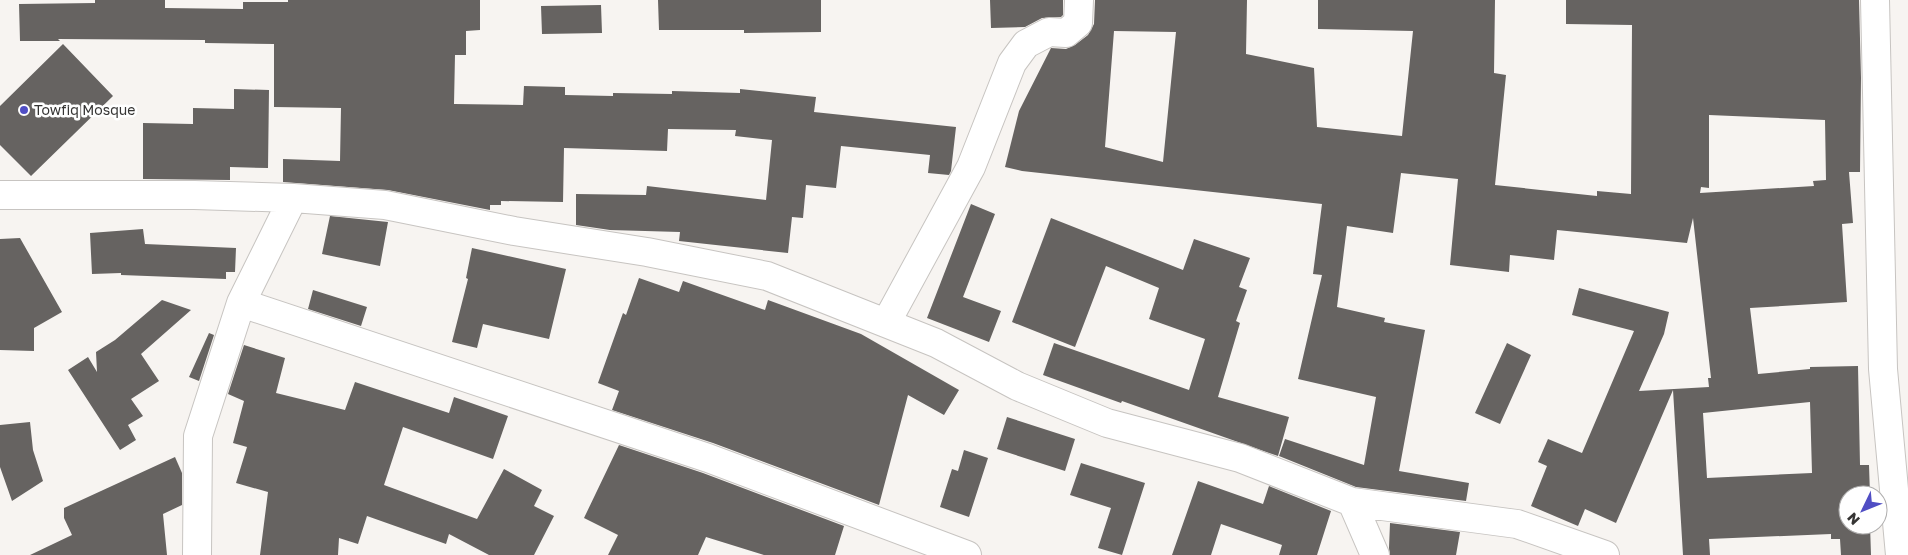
<svg xmlns="http://www.w3.org/2000/svg" width="1908" height="555" viewBox="0 0 1908 555" font-family="'Golos Text',sans-serif">
<style>
.building{fill:#666361;fill-rule:evenodd}
.lines{fill:none;stroke-linecap:round;stroke-linejoin:round}
.minor-casing{stroke:#c7c4c1;stroke-width:30}
.minor{stroke:#fff;stroke-width:28}
.poi-dot{fill:#504ec4;stroke:#fff;stroke-width:2}
.labels{text-anchor:middle;stroke-width:5;stroke-linejoin:round;paint-order:stroke}
.poi-label{font-size:14px;fill:#363534;stroke:#fff;text-anchor:start}
</style>
<rect width="100%" height="100%" fill="#f7f4f1"/>
<path class="building" d="M95 0H165V8L243 9V2H288V0H480V30L466 31V55H455L454 104 523 105 524 86 565 87V95L613 96V93L672 94V91L740 93V89L816 97 814 112 956 127 951 171 949 175 928 173 930 155 841 146 836 188 806 185 803 218 792 217 788 253 679 241 680 232 610 230 576 225V194L646 195 647 186 766 200 772 140 735 136 736 130 668 129 667 151 564 148 563 202 501 201V205H490V210L388 190 283 182V159L340 161 341 108 274 107V44L205 43V40L58 39 60 41H20L19 4 95 3Z
M658 0H821V32L744 33V30H659Z
M990 0H1063V15L1061 17 1042 18 1025 27 991 28Z
M1095 0H1247L1246 54 1314 68 1317 127 1402 136 1413 31 1318 29V0H1495L1494 73 1506 75 1495 185 1597 196V191L1631 194 1632 25 1566 24V0H1859L1861 78 1860 172H1849L1853 223 1842 224 1847 302 1750 308 1758 374 1810 369V367L1858 366 1860 465H1869L1870 495H1848V525H1870L1871 555H1841L1840 539H1831V534L1709 539 1710 555H1683L1673 390 1616 523 1585 509 1578 526 1531 506 1547 466 1538 462 1548 439 1582 453 1634 331 1572 315 1579 288 1669 312 1664 334 1639 391 1709 387 1708 378H1711L1693 218 1687 243 1557 230 1554 260 1510 255 1509 272 1450 265 1458 179 1401 173 1393 233 1347 226 1337 307 1385 318 1384 322 1425 330 1399 471 1469 483 1466 501 1356 487 1279 456 1285 439 1364 465 1376 397 1298 379 1322 275 1313 274 1322 204 1022 171 1005 167 1019 111 1051 48 1066 49 1075 45 1088 35 1094 24ZM1114 31 1176 32 1163 162 1105 147ZM1709 115 1825 120 1826 180 1813 181 1814 186 1700 193 1701 187 1709 188ZM1810 402 1812 473 1707 478 1703 413Z
M601 5 602 33 542 34 541 6Z
M63 44 113 96 31 176 0 145V106Z
M234 89 269 90 268 168 230 167V180L143 179V123L193 124V108L234 109Z
M971 204 995 214 963 297 1001 311 989 342 927 318Z
M330 216 388 222 380 266 322 254Z
M1051 218 1183 270 1194 239 1250 258 1239 287 1247 290 1236 321 1240 323 1218 397 1289 417 1278 456 1122 401 1121 403 1043 375 1054 343 1189 390 1205 339 1149 319 1159 288 1106 266 1075 347 1012 322Z
M143 229 145 244 236 248 235 272H226V279L121 275V273L92 274 90 233Z
M20 238 62 312 34 328V351L0 350V239Z
M472 248 566 269 549 339 483 324 477 348 452 342 468 279 466 278Z
M639 278 679 292 683 281 765 310 768 300 861 334 959 390 944 415 908 395 879 505 713 443 612 410 619 391 598 383 623 313 626 315Z
M313 290 367 307 361 326 308 309Z
M162 300 191 310 141 354 159 381 131 399 143 416 128 425 136 440 120 450 68 370 88 357 97 372 96 352 115 340Z
M209 333 214 335 199 381 189 377Z
M1507 343 1531 355 1500 424 1475 413Z
M244 345 285 358 276 393 345 410 355 382 449 413 454 397 508 416 493 459 403 427 384 485 477 519 504 469 542 490 534 506 554 516 534 555H489L449 534 446 544 367 516 358 544 339 538 338 555H260L268 492 236 483 247 447 233 443 244 401 228 394Z
M1007 417 1075 439 1065 471 997 449Z
M30 422 33 450 43 481 12 501 0 467V425Z
M619 445 703 473 844 526 835 555H764L706 537 698 555H608L618 535 584 518Z
M964 450 988 458 969 517 940 507 952 469 958 471Z
M175 457 182 473V505L163 514 167 555H30L72 535 64 518V508Z
M1081 463 1145 483 1122 555 1098 548 1111 508 1070 495Z
M1198 481 1263 504 1269 486 1331 511 1317 555H1279L1282 545 1221 524 1211 555H1172Z
M1390 523 1460 532 1456 555H1390L1389 548Z"/>
<g class="lines">
<defs>
<path id="minor" d="M1875 0 1883 369 1900 555
M0 195H194L293 198 385 205 514 231 647 252 767 276 936 343 1017 386 1107 423 1240 458 1352 502 1517 524 1605 555
M241 303 708 458 967 555
M886 323 971 167 1012 63 1026 44 1049 32 1066 33 1078 23 1079 0
M1352 502 1375 555
M197 555 198 436 241 303 293 198"/>
</defs>
<use href="#minor" class="minor-casing"/>
<use href="#minor" class="minor"/>
</g>
<circle class="poi-dot" cx="24" cy="110" r="5"/>
<g class="labels">
<g class="poi-label">
<text x="34" y="115">Towfiq Mosque</text>
</g>
</g>
<g transform="translate(1863 510) rotate(227)"><circle r="24" fill="#ffffff" stroke="#afaeae"/>
<path d="M0-4L9 19L0 12L-9 19Z" fill="#504ec4"/>
<text y="-8" font-size="14" font-weight="bold" text-anchor="middle" fill="#363534">N</text>
</g>
</svg>
